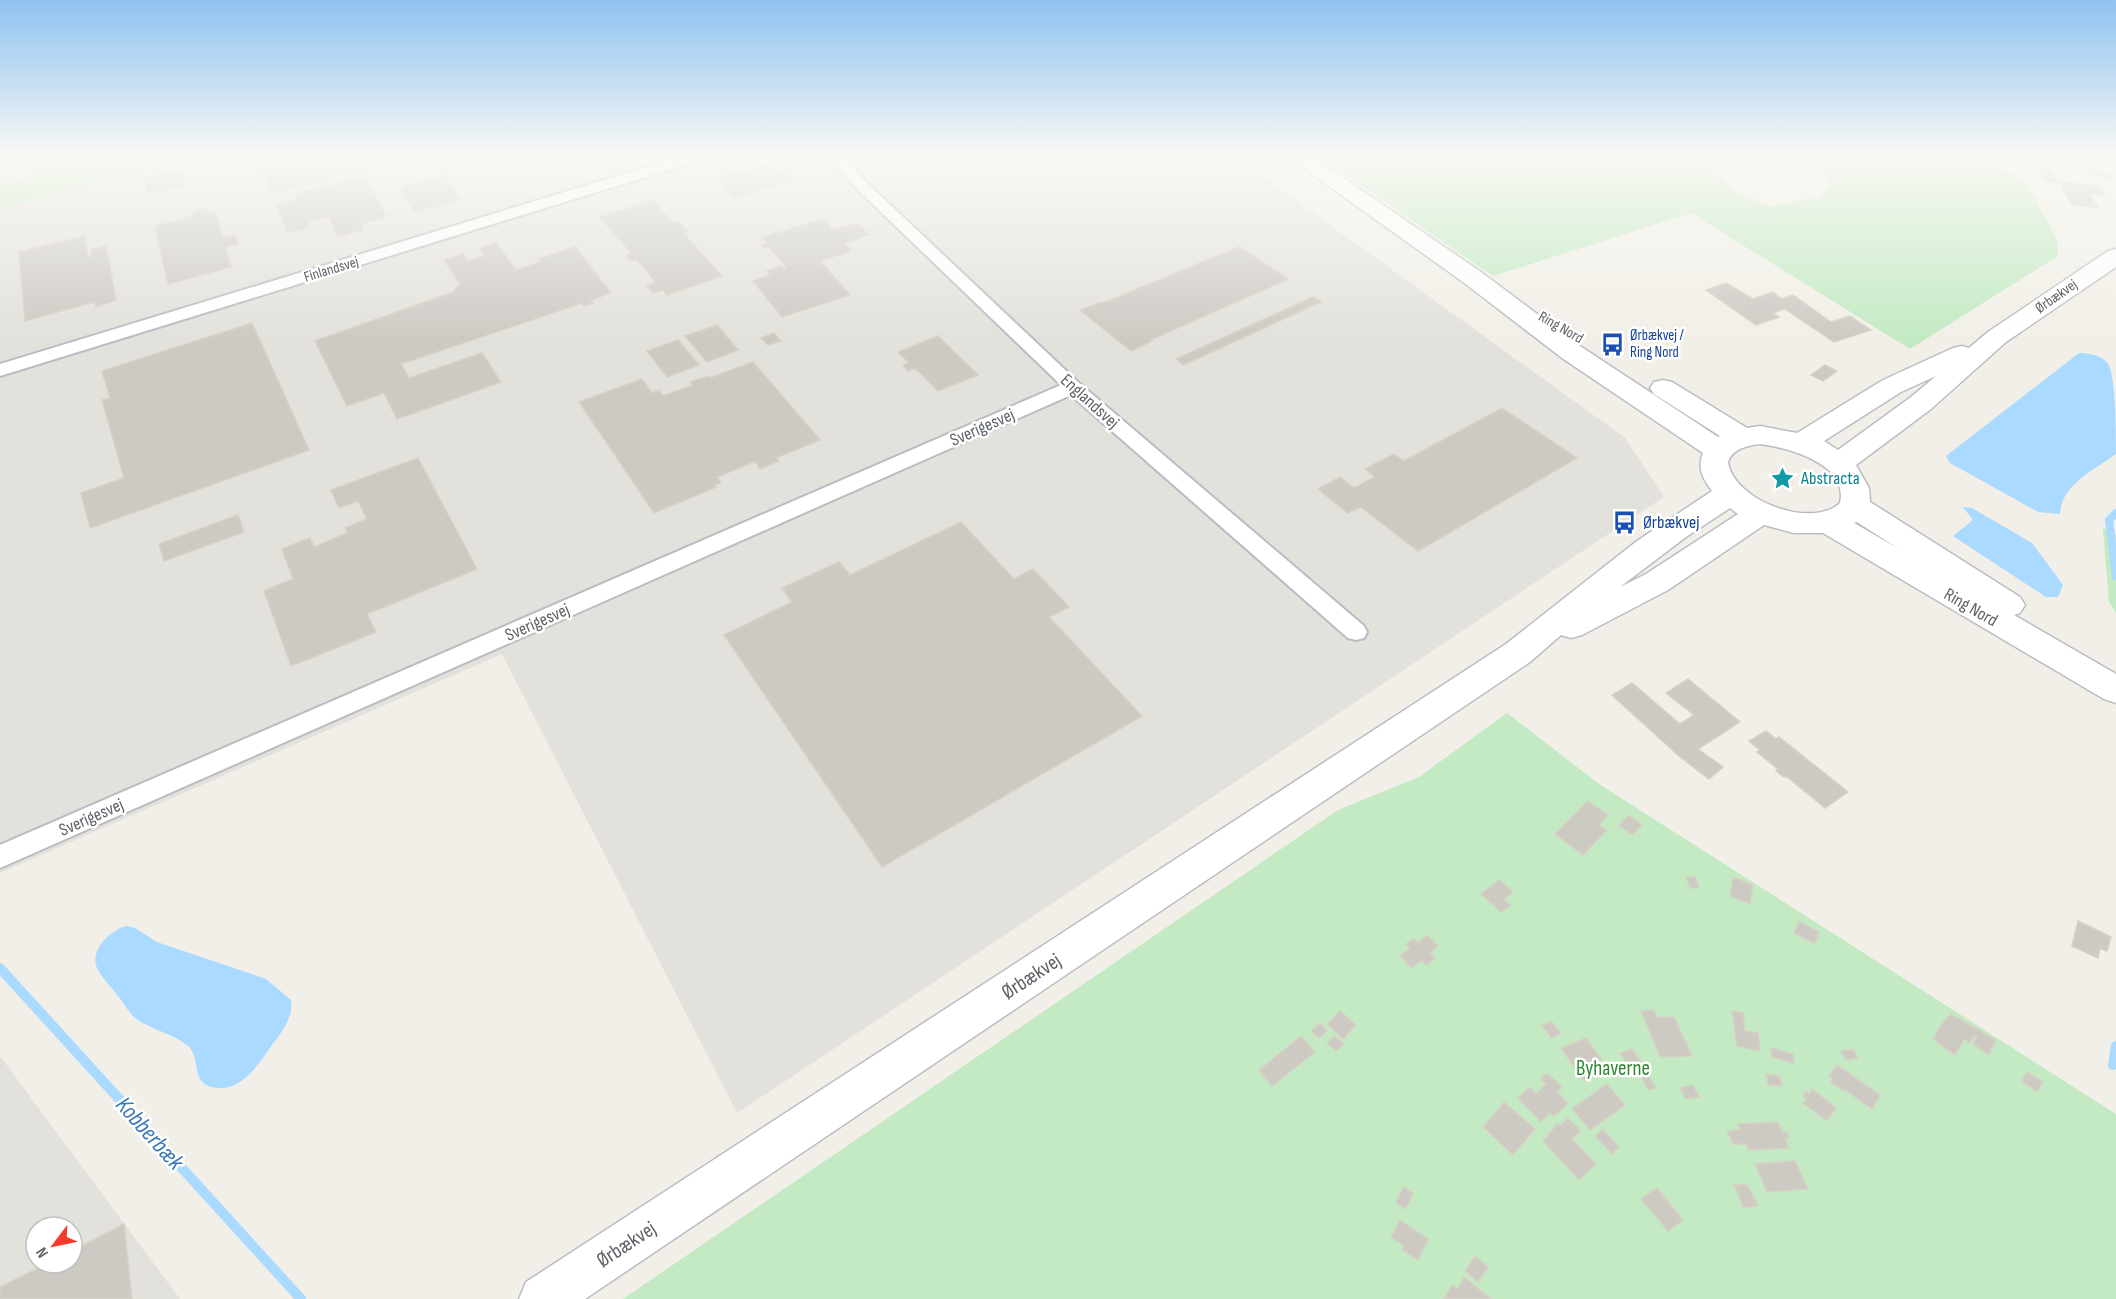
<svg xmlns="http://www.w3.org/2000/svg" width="2116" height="1299" viewBox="0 0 2116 1299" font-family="'Sofia Sans Condensed',sans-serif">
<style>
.industrial{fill:#e2e1db;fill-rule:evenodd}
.green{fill:#c3eac3}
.water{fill:#aadaff}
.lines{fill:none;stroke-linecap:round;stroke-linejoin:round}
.stream-far1{stroke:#aadaff;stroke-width:8}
.stream{stroke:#aadaff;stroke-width:10}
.building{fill:#cdcac4;stroke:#d7d1c5;stroke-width:1.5}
.street-casing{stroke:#b9bdc1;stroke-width:4}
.secondary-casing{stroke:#babec3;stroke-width:3}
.street{fill:#fff;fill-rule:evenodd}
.secondary{fill:#fff;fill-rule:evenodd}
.labels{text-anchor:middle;stroke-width:5;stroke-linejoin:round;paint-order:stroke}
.far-street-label{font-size:15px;fill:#5e6368;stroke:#fff}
.far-transit-label{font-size:15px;fill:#164399;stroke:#fff;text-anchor:start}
.street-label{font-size:18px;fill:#5e6368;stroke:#fff}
.culture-label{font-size:18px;fill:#0d838f;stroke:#fff;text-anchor:start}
.transit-label{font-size:18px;fill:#164399;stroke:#fff;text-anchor:start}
.near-street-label{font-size:21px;fill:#5e6368;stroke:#fff}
.near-park-label{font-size:21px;fill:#2f8633;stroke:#fff}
.near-water-label{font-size:24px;font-style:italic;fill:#3d79ba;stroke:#fff}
</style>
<rect width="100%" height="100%" fill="#f1efe7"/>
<path class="industrial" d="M0 157H1236L1625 438 1664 497 737 1113 502 654 0 873Z
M0 1056 180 1299H0ZM36 1227H72V1263H36Z"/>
<path class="green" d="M106 157H182L0 210V185Z
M1320 157H1705L1717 174 1739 193 1770 206 1821 197 1831 182 1809 157H1956L2004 170 2024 179 2057 239 2058 256 1910 349 1691 213 1493 276Z
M2103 528 2116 535V613L2109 602Z
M1507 713 1599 784 2116 1114V1299H623L1338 810 1419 777Z"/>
<path class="water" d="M2079 353C2089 353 2103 355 2109 365 2116 384 2116 431 2116 454 2094 470 2061 485 2060 514L2038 512 1950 463 1946 456Z
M1963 507 1972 508 2032 543 2063 585 2058 597H2046L1953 536 1973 520Z
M126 926 135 928 157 942 266 979 291 1000C294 1020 278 1036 267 1052 256 1068 240 1090 218 1088 188 1086 203 1058 187 1045 173 1034 153 1030 138 1020 130 1015 124 1003 118 996 112 988 103 979 98 970 88 952 109 931 126 926Z"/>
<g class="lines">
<path class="stream-far1" d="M2116 513 2109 520 2116 576"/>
<path class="stream" d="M0 968 301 1299
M2113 1065 2116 1046"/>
</g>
<path class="building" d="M282 157H354L361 171 272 193 260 163Z
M2006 157H2026L2029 165 2007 161Z
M2031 157 2045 158 2058 183 2046 181Z
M772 162 791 180 734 198 716 179Z
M2091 168 2111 176 2107 179 2086 171Z
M180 170 185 185 148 194 144 178Z
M446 175 460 200 414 212 401 187Z
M366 176 386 217 360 224 363 230 337 237 329 216 308 222 310 227 287 233 277 204 297 199 295 194Z
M2059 182 2098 186 2104 195 2089 193 2098 208 2072 205Z
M652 200 673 223 678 221 689 232 683 233 722 276 667 295 663 290 653 293 647 286 656 282 637 260 632 261 627 256 632 254 600 217Z
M207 209V213L215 211 223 238 235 235 238 244 225 247 231 267 168 284 155 226 193 216V212Z
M823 219 832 230 857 223 869 235 844 243 851 251 820 261 850 295 782 317 753 281 770 275 767 271 781 266 783 269 787 268 769 247 764 248 761 245 767 243 762 237Z
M85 236 88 257 92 256 91 250 106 246 116 300 96 307 95 302 25 321 19 252Z
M496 243 516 270 541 262 538 259 575 247 611 293 591 300 593 303 584 306 582 303 401 364 409 378 482 353 501 382 397 419 384 393 347 406 315 341 453 292 460 284 444 260 463 254 468 261 484 256 479 249Z
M1239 247 1288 279 1150 340 1152 341 1131 351 1080 310 1101 302 1103 303Z
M1726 283 1753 299 1773 292 1782 299 1793 295 1831 322 1850 316 1871 330 1834 342 1785 309 1773 313 1779 317 1756 325 1706 290Z
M1313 297 1321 302 1183 365 1176 359Z
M252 323 309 450 90 528 81 493 124 478 102 400 110 398 102 371Z
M717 325 738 350 707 362 685 336Z
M774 333 781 341 768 345 761 338Z
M938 336 978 375 938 391 915 368 908 371 903 365 909 363 898 352Z
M678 340 699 365 667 377 647 351Z
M753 362 820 440 776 458 779 461 760 469 755 461 717 477 721 483 715 485 716 487 654 513 579 402 642 379 652 393 659 390 663 396 693 385 690 382 708 376 710 378Z
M1825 365 1837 371 1823 381 1811 375Z
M1502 408 1577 458 1418 551 1361 507 1348 513 1318 489 1340 477 1354 488 1375 477 1365 469 1394 454 1404 461Z
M418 458 477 569 367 614 376 632 291 666 264 591 293 579 282 549 310 538 314 547 347 533 345 528 367 519 358 501 339 508 331 490Z
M238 515 244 532 164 561 159 544Z
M961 522 1014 579 1033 569 1069 607 1049 617 1142 716 882 867 724 635 792 602 782 588 839 562 850 575Z
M1688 679 1740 722 1698 749 1723 767 1709 779 1679 756 1612 695 1632 683 1680 724 1694 715 1666 693Z
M1766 731 1776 739 1779 737 1848 792 1825 808 1786 776 1784 777 1776 771 1778 769 1757 752 1760 750 1749 741Z
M1588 801 1608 815 1599 825 1607 830 1583 855 1555 834Z
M1629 815 1642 825 1632 835 1619 825Z
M1686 877H1695L1699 888H1690Z
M1733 877 1753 885 1750 904 1730 896Z
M1499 880 1513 892 1504 899 1511 905 1501 912 1481 894Z
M1799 921 1819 932 1815 944 1794 933Z
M2078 921 2111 937 2107 951 2100 948 2098 958 2072 946Z
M1427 935 1438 946 1430 953 1435 958 1426 965 1422 960 1412 968 1400 956 1410 948 1406 944 1414 939 1418 943Z
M1654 1010 1657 1018 1674 1017 1692 1056 1660 1057 1641 1011Z
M1340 1011 1356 1025 1343 1039 1327 1024Z
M1732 1011 1743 1013 1745 1031 1758 1033 1760 1051 1737 1046Z
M1951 1014 1996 1040 1989 1055 1973 1044 1977 1036 1974 1035 1970 1043 1964 1039 1955 1055 1933 1039 1942 1023Z
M1551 1021 1561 1033 1552 1038 1542 1026Z
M1320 1023 1327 1031 1319 1038 1311 1031Z
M1301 1036 1315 1052 1272 1086 1259 1070Z
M1334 1036 1344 1044 1336 1051 1327 1043Z
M1586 1038 1602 1060 1597 1062 1604 1072 1584 1081 1561 1048Z
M1771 1048 1793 1054 1794 1063 1772 1057Z
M1632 1049 1641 1062 1629 1066 1620 1053Z
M1853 1049 1858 1058 1846 1060 1841 1051Z
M1837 1065 1880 1095 1872 1109 1844 1089 1843 1091 1831 1082 1833 1078 1829 1076Z
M2027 1072 2043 1082 2037 1092 2022 1081Z
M1547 1073 1562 1087 1557 1092 1568 1103 1554 1116 1550 1113 1541 1122 1518 1098 1530 1087 1536 1094 1546 1084 1541 1079Z
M1647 1073 1656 1088 1648 1090 1640 1075Z
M1766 1074 1780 1076 1782 1086 1768 1085Z
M1607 1084 1625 1105 1590 1130 1572 1109Z
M1693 1085 1699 1097 1686 1099 1680 1088Z
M1812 1089 1836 1108 1827 1121 1803 1103 1807 1099 1803 1096 1806 1091 1809 1094Z
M1504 1102 1535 1129 1513 1155 1483 1127Z
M1568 1118 1581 1131 1572 1139 1596 1164 1579 1180 1543 1141 1558 1123 1560 1126Z
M1778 1122 1783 1133 1787 1132 1789 1138H1785L1789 1148 1749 1150 1746 1144H1733L1727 1131 1740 1130 1738 1124Z
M1603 1129 1619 1147 1612 1154 1595 1136Z
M1795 1161 1808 1189 1767 1192 1755 1164Z
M1747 1184 1758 1206 1744 1208 1734 1185Z
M1403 1187 1413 1193 1406 1209 1396 1203Z
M1657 1188 1683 1220 1668 1231 1641 1199Z
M1400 1220 1428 1239 1418 1260 1402 1250 1404 1246 1391 1237Z
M124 1224 132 1299H0V1287L48 1263H72V1251Z
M1475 1256 1488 1267 1478 1282 1465 1271Z
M1464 1277 1491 1299H1444L1452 1285 1458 1289Z"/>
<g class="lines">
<defs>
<path id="street" d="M680 157H703L701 160 0 376V364Z
M830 157H845L865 181 1079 383 1364 626 1367 632 1364 638 1356 640 1348 638 1071 395 0 868V845L1061 385 855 187Z"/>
<path id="secondary" d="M1288 157H1313L1481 272 1580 346 1718 437 1720 436 1654 394 1650 388 1654 382 1663 380 1672 382 1747 428 1760 426 1797 433 1883 380 1953 348 1962 346 1969 348 1988 332 2108 251 2116 249V267L2006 342 1931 409 1856 465 1869 488 1870 502 2020 597 2025 605 2020 613 2014 615 2116 674V703L2104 699 1823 533H1794L1764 525 1668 590 1582 635 1571 638 1561 635 1530 662 585 1299H519L526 1282 1506 644 1637 541 1712 491C1703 479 1697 468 1703 453L1562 358 1463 282ZM1936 376 1911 397 1838 450 1824 441 1901 392ZM1760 444C1789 448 1849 464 1840 503 1811 530 1733 500 1728 462 1733 448 1747 446 1760 444ZM1730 508 1738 514 1646 574 1620 587 1686 537ZM1857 522 1899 549 1854 523Z"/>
</defs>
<use href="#street" class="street-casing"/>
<use href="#secondary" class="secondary-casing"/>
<use href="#street" class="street"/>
<use href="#secondary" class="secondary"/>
</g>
<linearGradient id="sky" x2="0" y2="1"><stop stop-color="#8fc3f1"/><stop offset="0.46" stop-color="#f9f8f4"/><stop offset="1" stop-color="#f9f8f4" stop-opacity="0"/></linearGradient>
<rect width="2116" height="339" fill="url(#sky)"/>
<defs>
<symbol id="bus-bare" viewBox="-9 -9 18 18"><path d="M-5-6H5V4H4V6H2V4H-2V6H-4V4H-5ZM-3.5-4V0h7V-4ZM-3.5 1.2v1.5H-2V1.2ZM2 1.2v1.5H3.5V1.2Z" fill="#1a4fb4" stroke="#fff" stroke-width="2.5" paint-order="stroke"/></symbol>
<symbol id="sight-bare" viewBox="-9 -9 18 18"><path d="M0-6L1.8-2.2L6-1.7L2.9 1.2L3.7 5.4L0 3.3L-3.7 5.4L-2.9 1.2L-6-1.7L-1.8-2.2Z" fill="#0f9aa8" stroke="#fff" stroke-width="2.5" paint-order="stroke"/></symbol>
</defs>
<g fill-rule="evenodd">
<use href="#bus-bare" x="1596" y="328" width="33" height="33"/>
<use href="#sight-bare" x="1766" y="462" width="33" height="33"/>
<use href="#bus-bare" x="1608" y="506" width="33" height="33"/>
</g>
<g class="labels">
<g class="far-street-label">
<text transform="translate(331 269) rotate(-17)" y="5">Finlandsvej</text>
<text transform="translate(2056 296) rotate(-35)" y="5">Ørbækvej</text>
<text transform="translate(1561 327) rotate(30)" y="5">Ring Nord</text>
</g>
<g class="far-transit-label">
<text x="1630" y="340">Ørbækvej /<tspan x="1630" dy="17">Ring Nord</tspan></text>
</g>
<g class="street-label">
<text transform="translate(1090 401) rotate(42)" y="6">Englandsvej</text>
<text transform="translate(982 427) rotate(-24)" y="6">Sverigesvej</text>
<text transform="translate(1971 607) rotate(30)" y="6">Ring Nord</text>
<text transform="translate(537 622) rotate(-24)" y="6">Sverigesvej</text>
<text transform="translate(91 817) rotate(-24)" y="6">Sverigesvej</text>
</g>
<g class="culture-label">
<text x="1801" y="484">Abstracta</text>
</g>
<g class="transit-label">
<text x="1643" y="528">Ørbækvej</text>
</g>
<g class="near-street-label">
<text transform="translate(1031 976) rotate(-33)" y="7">Ørbækvej</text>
<text transform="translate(626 1244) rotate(-33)" y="7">Ørbækvej</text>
</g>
<g class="near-park-label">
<text x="1613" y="1075">Byhaverne</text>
</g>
<g class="near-water-label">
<text transform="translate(150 1133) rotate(48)" y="8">Kobberbæk</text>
</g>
</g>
<g transform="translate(54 1245) rotate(238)"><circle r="28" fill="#ffffff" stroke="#bfc1c3" stroke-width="1.5"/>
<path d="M0-4.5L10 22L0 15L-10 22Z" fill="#f63a29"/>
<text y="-9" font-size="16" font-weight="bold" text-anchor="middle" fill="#5e6368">N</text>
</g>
</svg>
